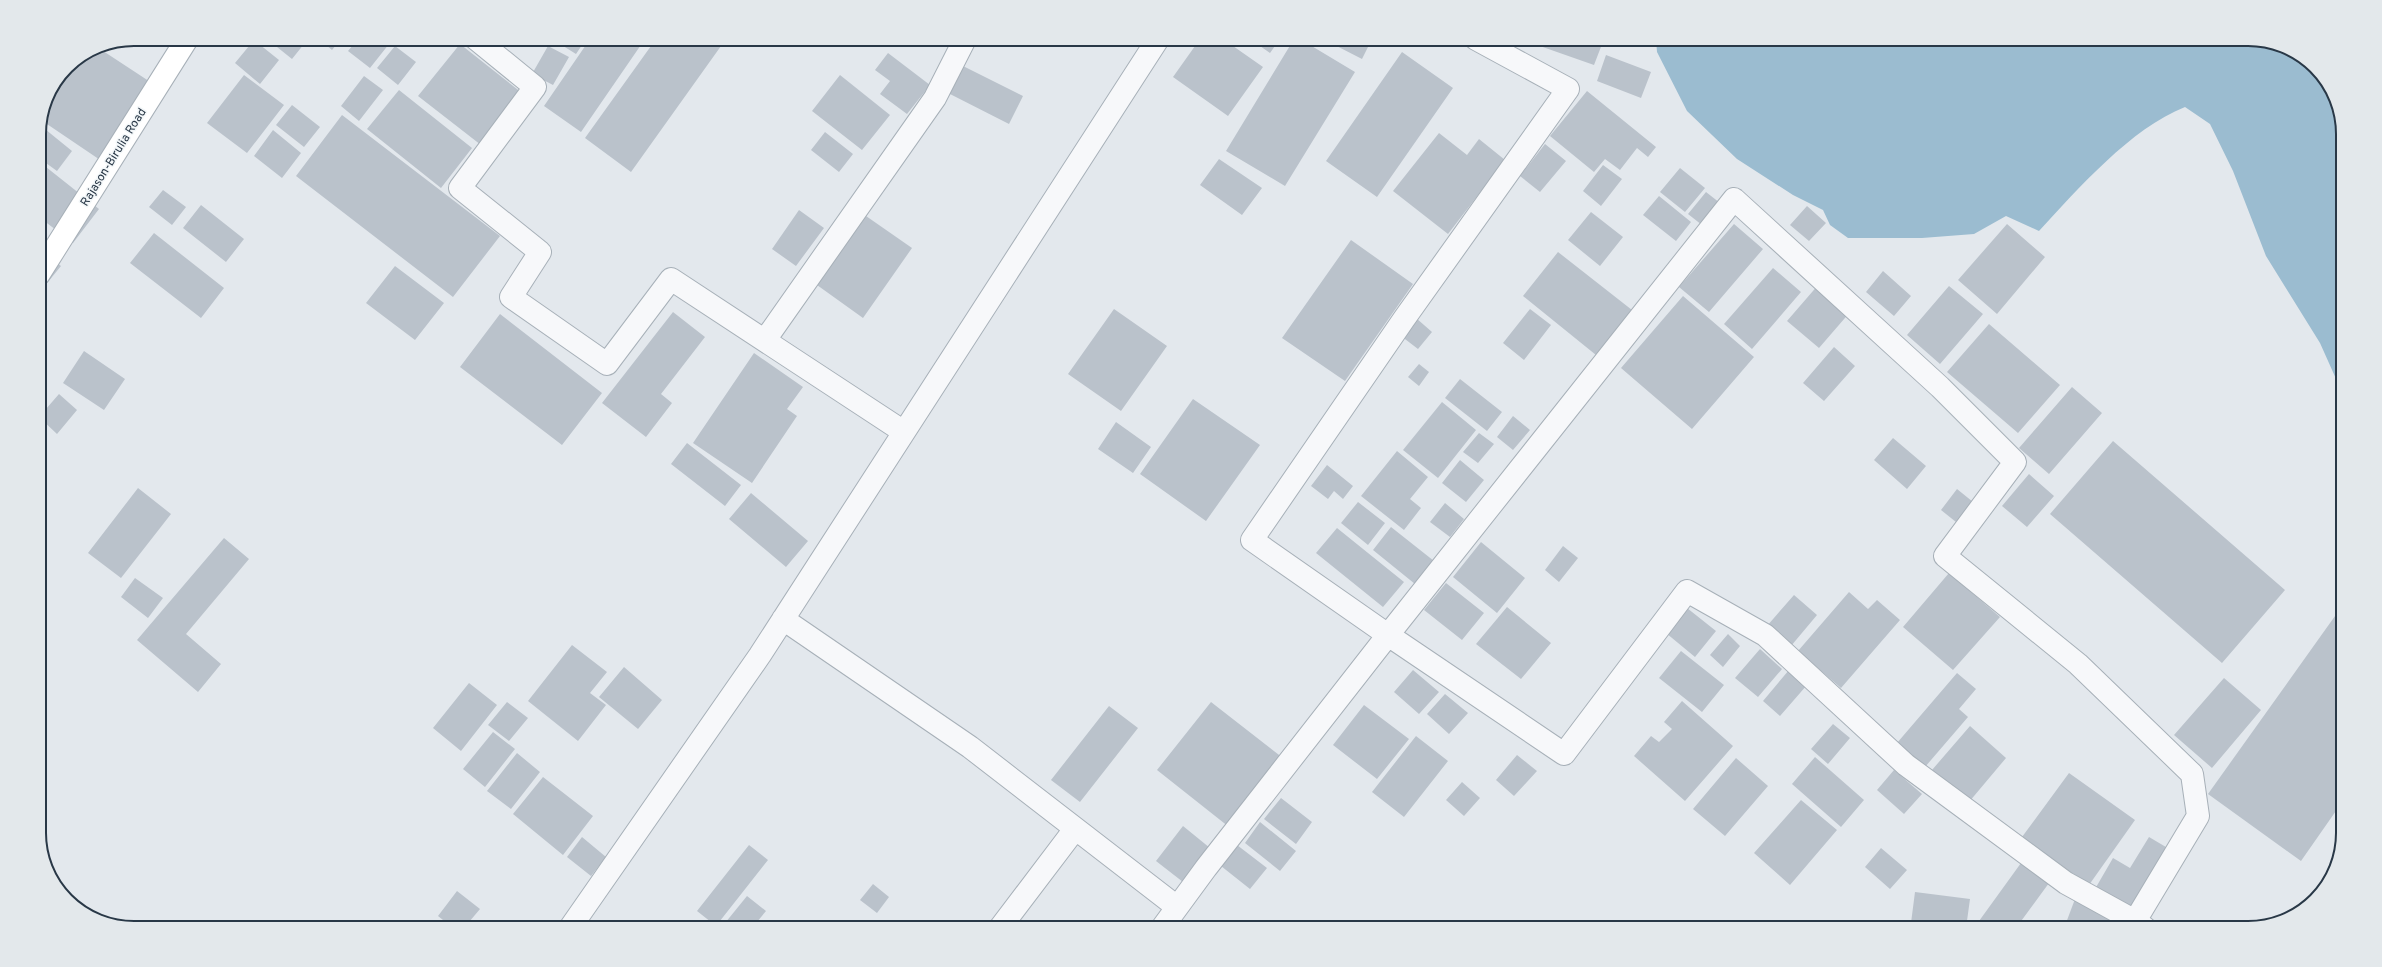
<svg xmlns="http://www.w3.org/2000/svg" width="2382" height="967" viewBox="0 0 2382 967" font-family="Overpass,sans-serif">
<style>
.water{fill:#9bbcd0}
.building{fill:#bac2cb}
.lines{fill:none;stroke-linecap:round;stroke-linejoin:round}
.street-casing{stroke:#a7b0b8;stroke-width:24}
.secondary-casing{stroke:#a7b0b8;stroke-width:24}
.street{stroke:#f7f8fa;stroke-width:22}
.secondary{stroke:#fff;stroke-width:22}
.labels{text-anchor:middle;stroke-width:3;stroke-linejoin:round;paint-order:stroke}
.street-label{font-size:12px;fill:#293847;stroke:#f3f7f9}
.rim{fill:none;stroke:#293847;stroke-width:2}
</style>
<rect width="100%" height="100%" fill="#e3e8ed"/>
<path class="water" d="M1656 39H2248L2279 44 2324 76 2343 127 2341 390 2320 343 2266 256 2233 171 2210 124 2185 107C2131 128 2078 189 2039 231L2006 216 1974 234 1922 238H1848L1830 225 1823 210 1793 195 1737 159 1687 111 1657 52Z"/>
<path class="building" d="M275 39H296L304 44 292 59 272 43Z
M319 39H341L332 50Z
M358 39H393L370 68 348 51Z
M552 39H586L576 54Z
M590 39H645L581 132 544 106Z
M656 39H711L721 46 631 172 585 138Z
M936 39H954L950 46Z
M1200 39H1223L1263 67 1228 116 1173 77Z
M1250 39H1280L1270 53Z
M1294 39H1300L1355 72 1285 186 1226 151Z
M1323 39H1372L1362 59Z
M1539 39H1604L1594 65 1537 45Z
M254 40 279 60 260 84 235 63Z
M460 44 522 93 481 145 418 96Z
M395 46 416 62 398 85 377 68Z
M548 46 569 57 553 85 532 74Z
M97 47 164 91 112 168 41 120 46 99 68 66Z
M1402 52 1453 88 1377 197 1326 161Z
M888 53 930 85 907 114 880 94 890 81 875 70Z
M1606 55 1651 72 1641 98 1597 81Z
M961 65 1023 96 1009 124 948 93Z
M244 75 284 105 247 153 207 123Z
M840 75 890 115 862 150 812 111Z
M364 76 383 90 359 121 341 106Z
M399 90 472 148 441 188 367 129Z
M1587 91 1656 147 1648 157 1637 148 1620 170 1605 159 1594 172 1550 136Z
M292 105 320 127 304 147 276 125Z
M342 115 500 236 453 297 296 176Z
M40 125 72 151 57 171 39 158Z
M273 130 301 153 282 178 254 156Z
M825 132 853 154 839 172 811 150Z
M1439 133 1467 155 1479 139 1505 160 1448 234 1393 191Z
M1545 144 1566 161 1540 192 1520 176Z
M1219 159 1262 188 1242 215 1200 185Z
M1603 165 1622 179 1601 206 1583 191Z
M46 167 99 209 73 243 39 217V175Z
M1680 168 1705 188 1685 212 1660 192Z
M163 190 186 207 172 225 149 207Z
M1706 192 1720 203 1702 225 1688 214Z
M1659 196 1691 222 1676 241 1643 215Z
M201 205 244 239 226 262 183 228Z
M1807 206 1826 223 1809 241 1790 225Z
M799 210 824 228 796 266 772 249Z
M1591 212 1623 237 1600 266 1568 240Z
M866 216 912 248 863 318 817 285Z
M1734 224 1763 249 1709 312 1679 287Z
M2007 224 2045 257 1997 314 1958 280Z
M154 233 224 288 201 318 130 263Z
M1351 240 1413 284 1345 381 1282 338Z
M39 249 61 266 39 293Z
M1558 252 1632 310 1596 355 1523 296Z
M395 266 444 303 415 340 366 303Z
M1773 268 1801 292 1752 349 1724 324Z
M1883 271 1911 296 1894 316 1866 292Z
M1819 284 1851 311 1819 348 1787 321Z
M1949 286 1983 314 1940 364 1907 335Z
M1683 296 1754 357 1692 429 1621 368Z
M1114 309 1167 346 1121 411 1068 374Z
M1530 309 1551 325 1524 360 1503 343Z
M673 312 705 337 661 394 672 403 646 437 602 403Z
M500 314 602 393 562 445 460 367Z
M1416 318 1432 332 1418 349 1401 336Z
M1989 324 2060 385 2018 433 1947 372Z
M1834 347 1855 366 1824 401 1803 383Z
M84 351 125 379 104 410 63 383Z
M754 353 803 387 787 409 797 416 752 483 693 443Z
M1419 364 1429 372 1419 386 1408 377Z
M1460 379 1502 412 1487 431 1445 398Z
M2072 387 2102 413 2049 474 2019 448Z
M59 394 77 410 57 434 39 417Z
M1193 399 1260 445 1206 521 1140 474Z
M1442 402 1476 430 1438 478 1403 450Z
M1513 416 1530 430 1513 450 1497 437Z
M1116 422 1151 447 1133 473 1098 449Z
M1479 433 1494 444 1478 463 1463 452Z
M1893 438 1926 466 1907 489 1874 460Z
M2113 441 2285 590 2222 663 2050 514Z
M687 443 741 485 725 506 671 464Z
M1397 451 1428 477 1410 499 1421 508 1404 530 1361 496Z
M1460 460 1484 480 1466 502 1442 483Z
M1327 465 1353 486 1343 499 1334 491 1328 499 1311 486Z
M2029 474 2054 496 2027 527 2002 506Z
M138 488 171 514 121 578 88 553Z
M1957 489 1978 506 1961 526 1941 510Z
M751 493 808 541 786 567 729 519Z
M1358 502 1385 523 1368 545 1341 523Z
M1445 503 1464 519 1450 537 1430 522Z
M1391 527 1434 561 1415 584 1373 550Z
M1337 528 1404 582 1383 607 1316 553Z
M224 538 249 559 186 634 221 664 198 692 137 640Z
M1481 542 1525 578 1497 613 1453 577Z
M1563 546 1578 558 1559 582 1545 570Z
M1949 573 2000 617 1953 670 1903 627Z
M135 578 163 598 148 618 121 597Z
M1446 583 1484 613 1462 640 1424 610Z
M1849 592 1868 609 1877 600 1900 620 1841 688 1798 651Z
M1794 595 1817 615 1791 646 1767 626Z
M1507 607 1551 643 1521 679 1476 644Z
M1687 608 1716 631 1695 657 1666 633Z
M2340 609 2338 808 2301 861 2208 794Z
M1728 634 1740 646 1723 667 1710 655Z
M572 645 607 672 590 693 606 705 578 741 528 701Z
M1760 649 1782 669 1758 697 1735 678Z
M1681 651 1724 685 1702 712 1659 678Z
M624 667 662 700 638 729 599 697Z
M1413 670 1439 692 1419 714 1394 692Z
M1789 670 1807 685 1780 716 1763 701Z
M1957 673 1976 689 1959 709 1968 717 1925 767 1897 743Z
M2224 678 2261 710 2212 768 2174 735Z
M469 683 497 705 461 751 433 728Z
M1445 694 1468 713 1449 734 1427 714Z
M1682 701 1733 746 1685 801 1634 756 1651 736 1659 742 1672 729 1664 722Z
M507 702 528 718 509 741 488 725Z
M1211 702 1283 758 1229 827 1157 770Z
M1364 705 1409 739 1377 779 1333 745Z
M1109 706 1138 728 1080 802 1051 780Z
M1833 724 1850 738 1828 764 1811 749Z
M1970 726 2006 758 1969 802 1932 770Z
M493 732 515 749 485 787 463 769Z
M1416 736 1448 761 1404 817 1372 792Z
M517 753 540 772 511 809 487 791Z
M1517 755 1537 771 1514 796 1496 780Z
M1815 757 1864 800 1841 827 1792 784Z
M1736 758 1768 786 1725 836 1693 809Z
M1894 770 1922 794 1904 814 1877 790Z
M2069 773 2135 820 2089 885 2022 837Z
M543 777 593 816 563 855 513 814Z
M1462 782 1480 798 1464 816 1446 800Z
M1281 798 1312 822 1296 844 1264 819Z
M1801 800 1837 830 1790 885 1754 853Z
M1260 822 1296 851 1280 871 1245 843Z
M1183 826 1210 848 1183 882 1156 861Z
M582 837 606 857 591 876 567 857Z
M2149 837 2171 850 2134 912 2095 889 2113 858 2130 868Z
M749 845 768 860 716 926 697 911Z
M1237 845 1267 868 1250 889 1221 866Z
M1881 848 1907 870 1890 889 1865 867Z
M2021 863 2049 883 2016 928H1974Z
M873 884 889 897 877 913 860 900Z
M457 891 480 909 464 928H453L438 916Z
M1915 892 1970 899 1966 928 1911 923Z
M747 896 766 911 752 928H721Z
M2075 899 2127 928H2079L2066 923Z"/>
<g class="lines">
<defs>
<path id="street" d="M476 39 535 87 460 188 540 252 511 297 607 364 671 279 904 432
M1476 39 1568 89 1404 319 1252 540 1388 635 1734 199 1940 387 2015 462 1945 556 2078 664 2192 774 2198 816 2135 921 2145 928
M765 340 935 98 965 39
M783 619 970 747 1177 907
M570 928 760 655 1158 39
M1000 928 1075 829
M1162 928 1206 868 1388 635 1564 754 1687 591 1765 635 1906 765 2066 883 2135 921"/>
<path id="secondary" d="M39 274 187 39"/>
</defs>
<use href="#street" class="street-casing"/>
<use href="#secondary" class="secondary-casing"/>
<use href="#street" class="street"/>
<use href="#secondary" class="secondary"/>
</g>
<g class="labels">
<g class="street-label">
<text transform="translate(113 157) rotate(-58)" y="4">Rajason-Birulia Road</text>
</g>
</g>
<path d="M0 0H2382V967H0ZM134 46H2248A88 88 0 0 1 2336 134V833A88 88 0 0 1 2248 921H134A88 88 0 0 1 46 833V134A88 88 0 0 1 134 46Z" fill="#e3e8eb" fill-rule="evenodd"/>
<path class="rim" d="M134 46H2248A88 88 0 0 1 2336 134V833A88 88 0 0 1 2248 921H134A88 88 0 0 1 46 833V134A88 88 0 0 1 134 46Z"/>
</svg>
